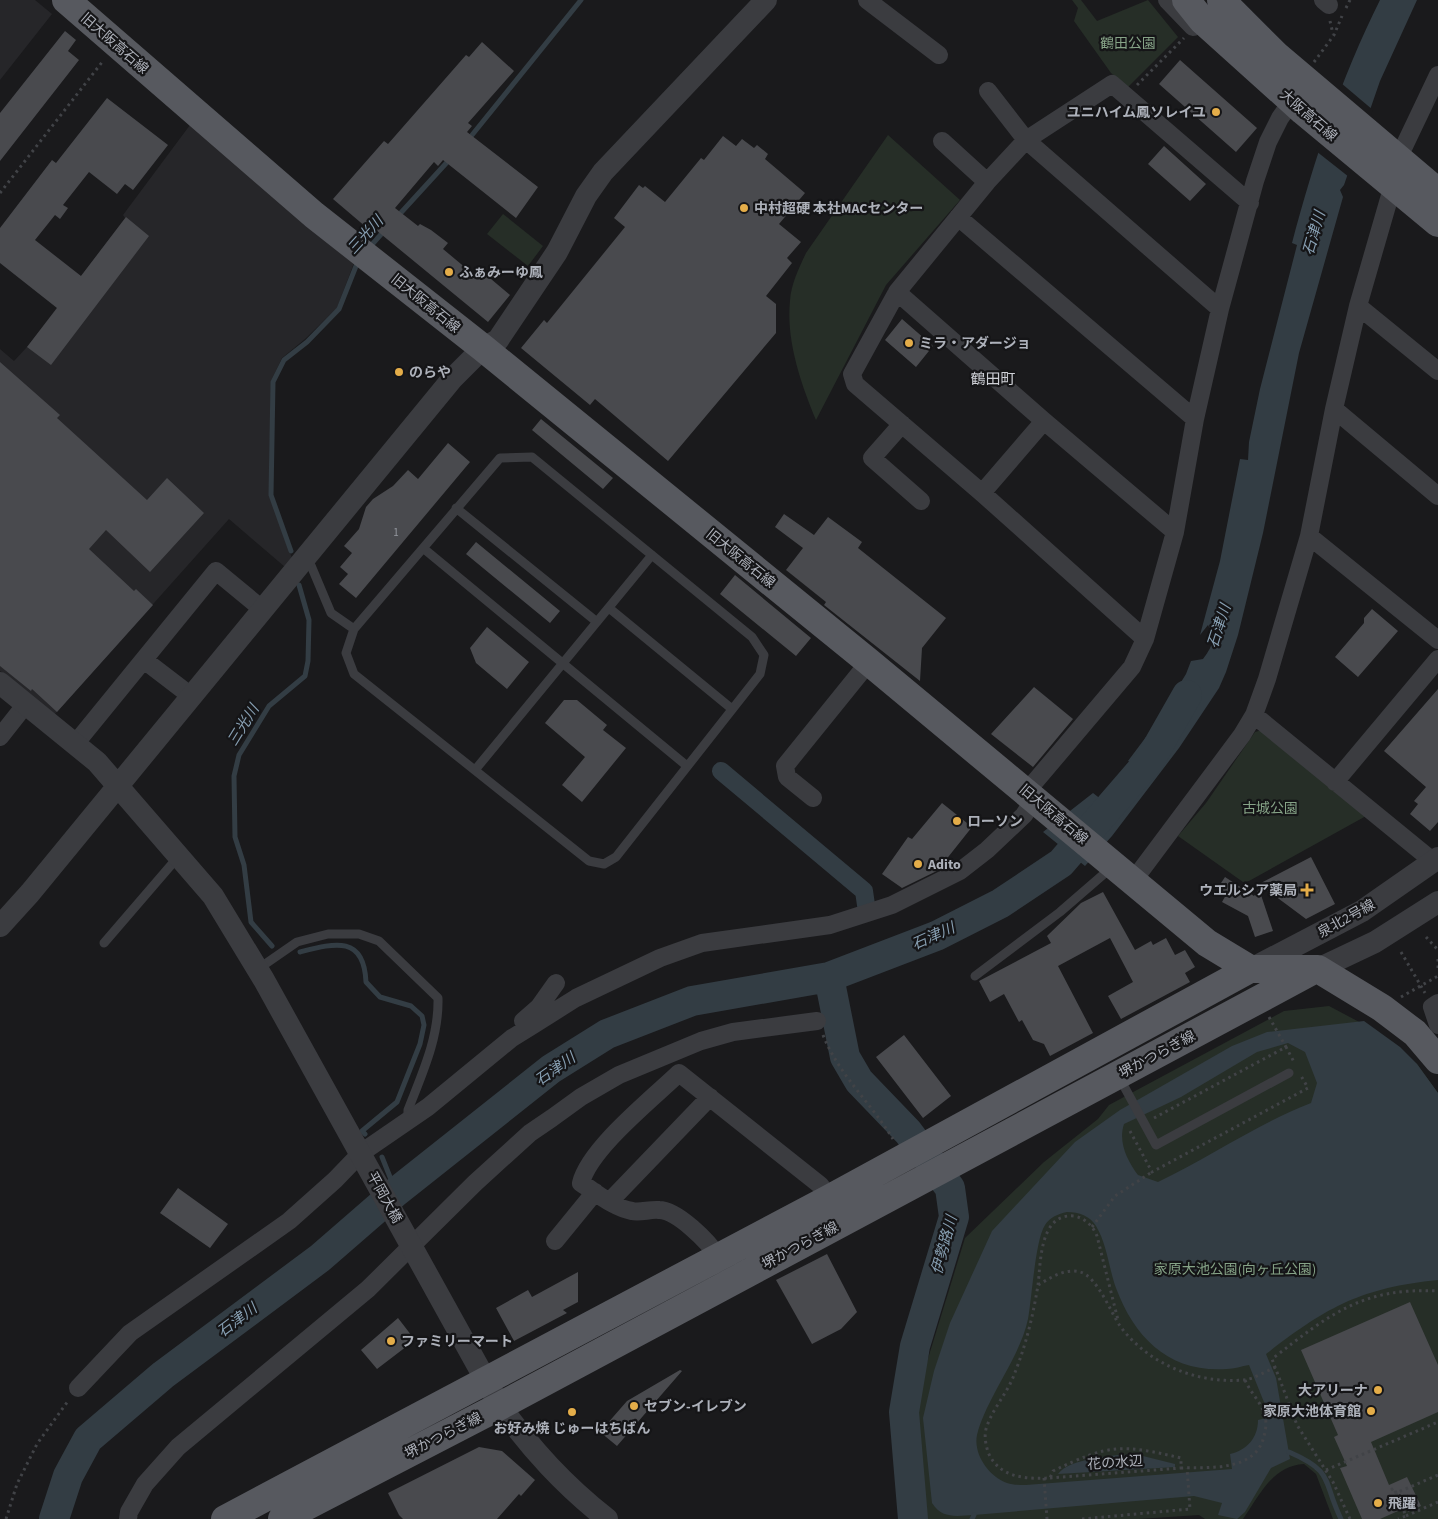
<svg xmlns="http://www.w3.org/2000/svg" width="1438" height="1519" viewBox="0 0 1438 1519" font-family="'Source Sans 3','Noto Sans JP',sans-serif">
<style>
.built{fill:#262629}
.green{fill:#262e27}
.water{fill:#333d44;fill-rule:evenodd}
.pier{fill:#1a1a1c}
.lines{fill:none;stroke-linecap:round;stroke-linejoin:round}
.stream{stroke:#333d44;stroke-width:5}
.canal{stroke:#333d44;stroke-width:18}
.river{stroke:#333d44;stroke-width:30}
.building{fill:#494a4e}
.path{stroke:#414347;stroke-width:3;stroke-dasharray:2.5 4;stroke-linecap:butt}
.service{stroke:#3b3c40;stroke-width:9}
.minor{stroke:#3b3c40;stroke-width:18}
.tertiary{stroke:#3b3c40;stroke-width:22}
.primary{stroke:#57595f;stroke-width:28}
.poi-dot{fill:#e4ad49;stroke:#151517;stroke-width:2}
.labels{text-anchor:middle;stroke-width:4.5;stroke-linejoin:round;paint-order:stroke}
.number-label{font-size:11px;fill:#94979f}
.street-label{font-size:14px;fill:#adb1ba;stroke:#151517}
.park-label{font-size:14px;fill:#86a387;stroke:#151517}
.poi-label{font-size:14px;font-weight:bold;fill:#adb1ba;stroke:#151517;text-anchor:start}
.water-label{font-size:15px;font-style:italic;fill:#879fb2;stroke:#151517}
.neighbourhood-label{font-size:15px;fill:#ced0d6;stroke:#151517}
</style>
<rect width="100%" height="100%" fill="#1a1a1c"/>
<path class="built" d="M0 0H35L52 14 0 80Z
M190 125 354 263 337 308 305 339 282 358 271 381 269 495 292 558 285 567 229 519 54 715 0 671V349L14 361 27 347 125 218 123 215Z"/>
<path class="green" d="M1072 0H1081L1097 21 1148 0 1178 37 1128 87 1111 73 1074 21 1078 8Z
M888 135 960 200 886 285 816 420C801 384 786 341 790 301 791 284 799 268 806 253Z
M503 214 543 246 528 266 487 234Z
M1262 730 1366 816 1249 881 1243 882 1178 836 1206 803 1255 732Z
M1329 1006 1363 1024 1417 1064 1438 1093V1519H1333L1316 1474 1304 1464C1272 1466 1260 1495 1243 1519H1205L1199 1515 1139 1519H926L917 1417 926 1365 965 1238 1044 1162 1098 1119 1109 1105 1284 1011Z"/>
<path class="water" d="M1380 0H1417L1380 81 1344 185 1340 190 1343 197 1299 353 1263 533 1238 635 1226 672 1219 688 1179 748 1112 836 1085 866 1043 832 1093 793 1111 807H1117V802L1141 775V767L1128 761 1146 737 1161 743 1167 732 1159 718 1186 674 1191 661 1203 659C1212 647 1216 639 1208 625L1200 635 1220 561 1240 459 1248 460 1249 442 1260 389 1297 245 1292 243C1314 160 1341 78 1380 0Z
M1364 1021 1400 1047 1417 1064 1438 1093V1280C1360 1288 1327 1307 1266 1354L1276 1378 1290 1459 1271 1468 1245 1512 1237 1519 1218 1515 1222 1503 1194 1496 974 1515C956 1516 942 1519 932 1503L923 1418 934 1371 950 1323 992 1231 1075 1142 1120 1110 1232 1046 1267 1032ZM1288 1043 1305 1052 1317 1083 1311 1103C1257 1124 1210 1157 1158 1182L1138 1175C1127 1160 1118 1142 1124 1124L1181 1097 1257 1052ZM1067 1212C1079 1212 1090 1216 1096 1226 1107 1244 1109 1269 1116 1288 1135 1339 1170 1373 1227 1369 1234 1369 1242 1366 1249 1365L1270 1417 1258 1420C1258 1438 1247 1450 1230 1454L1232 1469 1026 1485C1020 1485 1013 1485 1007 1483 989 1477 973 1454 977 1435 986 1398 1020 1358 1028 1319 1032 1298 1035 1241 1045 1225 1050 1217 1058 1214 1067 1212Z
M1135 1454 1175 1464V1467L1058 1474C1069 1458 1116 1455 1135 1454Z"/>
<path class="pier" d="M1341 83 1373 110 1349 177 1316 151Z"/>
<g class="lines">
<path class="stream" d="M468 140 581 0
M397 217 450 159
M368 249 384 231
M291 551 271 495 273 382 284 360 307 342 339 309 358 261
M272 946 251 922 244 865 235 837 234 776 239 755 269 706 305 676 308 661 309 620 299 585
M300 952C335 943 364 935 366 982L380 997 411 1006 422 1016 424 1025 420 1044 397 1102 362 1131 365 1134
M382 1157 396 1192
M1289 1452C1335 1472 1322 1480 1341 1519
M972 1519 974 1515"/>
<path class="canal" d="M721 771 864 891 866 905"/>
<path class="river" d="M829 977 845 1057 859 1081 908 1132 950 1188 954 1217 915 1346 904 1412 913 1519
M54 1519 68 1476 88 1439 163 1375 320 1258 396 1192 551 1069 607 1034 692 1001 829 977 936 936 1001 903 1061 863 1150 760 1187 695"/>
</g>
<path class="building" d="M65 31 76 40 68 51 79 60 0 161V113Z
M482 42 514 71 468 123 472 126 467 132 538 187 516 218 443 160 438 166 434 162 395 208 418 226 420 224 431 230 448 243 443 249 473 274 478 268 510 295 488 322 376 230 373 233 333 199 384 141 388 144 466 55 469 57Z
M1180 60 1257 128 1236 152 1159 84Z
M107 98 168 145 133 190 125 184 117 194 89 172 63 205 68 208 60 219 55 215 35 240 81 276 126 217 149 236 51 365 27 347 57 308 0 263V228L52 160 56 163Z
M723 136 736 146 742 139 754 148 757 145 768 154 765 159 805 193 779 224 801 242 787 258 792 263 766 296 776 304V333L668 461 595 399 590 405 521 348 544 320 547 323 625 227 614 218 639 185 643 188 645 186 665 202 701 158 704 160Z
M1164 146 1206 184 1190 201 1148 164Z
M902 319 933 346 916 367 885 340Z
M0 362 60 415 57 418 147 500 167 478 204 513 150 572 106 530 89 549 134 591 136 589 153 605 57 712 32 689 31 691 0 666Z
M541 419 613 478 603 489 532 430Z
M448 443 470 462 356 598 339 584 348 574 340 567 352 553 344 546 359 529 366 507 373 499 393 486 408 470 418 479Z
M784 514 814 535 828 517 862 542 858 548 946 618 922 648 920 681 824 605 826 602 786 570 803 548 775 527Z
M476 542 560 611 550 623 466 554Z
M735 575 811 638 796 656 720 594Z
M1372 609 1398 631 1358 677 1335 657 1364 623V618Z
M487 627 529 662 507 689 476 663 470 648Z
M1034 687 1073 719 1033 767 991 734Z
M1438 689V822L1430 831 1410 814 1418 804 1414 801 1426 787 1384 751Z
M564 700H577L607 725 603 730 626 748 582 802 562 785 585 757 545 723Z
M942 803 972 827 945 861 947 863 945 867 902 888 882 874 908 837 912 839Z
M1311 857 1335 904 1306 919 1259 884Z
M1225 877 1254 896 1259 889 1273 931 1255 937 1248 916 1222 902 1226 895 1217 889Z
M1103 892 1135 950 1151 941 1153 945 1166 938 1175 955 1185 950 1195 967 1185 973 1190 982 1121 1019 1108 996 1133 982 1110 938 1058 966 1093 1033 1050 1056 1044 1044 1033 1040 1022 1020 1019 1022 1004 994 990 1002 979 981 1051 943 1047 936 1081 903Z
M904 1035 951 1096 923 1118 876 1057Z
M178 1188 228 1224 210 1248 160 1213Z
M827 1254 857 1312 841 1329 812 1344 776 1280Z
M578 1272V1302L563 1310 567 1313 514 1341 496 1308 528 1290 532 1297Z
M1410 1302 1438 1365V1412L1371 1442 1389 1485 1407 1477 1421 1506 1408 1512 1407 1507 1380 1519H1362L1340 1468 1347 1466 1334 1437 1338 1435 1301 1350Z
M398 1318 415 1340 377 1369 361 1350Z
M680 1370 682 1371 617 1446 600 1432 627 1401Z
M479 1447 502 1451 535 1480 521 1496 519 1494 497 1519H403L399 1515 388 1493Z"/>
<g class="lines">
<path class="path" d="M1346 8 1350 0
M1330 21 1333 34
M1314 62 1334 35 1342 16
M1137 85 1184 38
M0 193 103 61
M1426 937 1438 950
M1401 952 1425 993
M1438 959V968
M1401 997 1438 976
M1269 1017 1286 1047
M823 1035C839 1075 871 1103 893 1139
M1154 1118 1286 1047 1294 1062
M1130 1131 1152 1172 1308 1088 1300 1074
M1092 1227 1115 1196 1152 1172
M1038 1285C1041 1263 1039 1213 1074 1216 1085 1218 1093 1226 1097 1236L1118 1320
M1245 1380C1250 1392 1260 1401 1264 1413 1267 1421 1266 1429 1264 1436 1256 1472 1209 1467 1181 1468V1458C1121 1444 1109 1444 1053 1471L1050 1478C1025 1479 999 1478 988 1452 986 1445 984 1437 986 1429 992 1409 1007 1394 1014 1375 1026 1345 1033 1316 1038 1285 1050 1278 1065 1268 1080 1272 1097 1276 1111 1313 1120 1326 1148 1364 1197 1384 1244 1380 1254 1379 1266 1371 1276 1367
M1326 1470 1438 1422
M1044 1478 1047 1519
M1050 1478 1181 1468
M1391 1490 1394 1488 1396 1493 1438 1475
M1396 1493 1406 1516 1398 1519
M1406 1516 1438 1502
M6 1519 17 1484 37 1444 68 1401
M1082 1519 1190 1509 1187 1468
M1350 1519 1333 1482 1297 1425 1272 1359C1329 1315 1362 1287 1438 1291"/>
<path class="service" d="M532 457 752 637 764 655 760 674 616 857 604 864 589 861 354 674 346 653 354 629 500 458Z
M456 508 597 622
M423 548 687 766
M307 556 331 613 354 629
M609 608 732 709
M475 770 652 555
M104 943 178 857
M258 969 297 942 328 934H359L379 941 438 998C439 1038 422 1074 408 1110V1120
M975 976 1060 912 1112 867
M1119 1077 1156 1145 1289 1073"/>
<path class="minor" d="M867 0 939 55
M1167 0 1193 27
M1323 0 1329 5
M988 91 1026 140 1220 309
M942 141 987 182
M958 217 1195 419
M897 292 1044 421 1175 532
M1358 306 1438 371
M1334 409 1438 496
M902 424 872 458 921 501
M982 493 1044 421
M1309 536 1438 640
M1145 639 982 493 855 384 852 374 897 292 987 182 1026 140 1112 84 1250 203
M144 660 191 696
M1254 715 1434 862
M0 737 26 704
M75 744 216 571 262 609
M1335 782 1438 659
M1027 791 1132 667 1145 639 1175 532 1195 419 1220 309 1255 181 1268 142 1280 118 1292 101
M813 798 787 777 785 766 869 662
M1133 881 1242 735 1254 715 1267 679 1309 536 1334 409 1358 306 1393 185 1398 159 1438 75
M1438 1003 1432 1007 1438 1025
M523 1021 539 1007 556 983
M610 1201 710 1097
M555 1241 595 1192
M718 1257C709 1242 677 1210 659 1210 650 1209 640 1213 632 1211 614 1208 597 1193 581 1183 589 1149 652 1099 679 1073L820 1185 830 1198
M78 1388 130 1333 289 1221 335 1180 361 1153 428 1107 512 1038 533 1025 576 998 660 958 702 943 830 925 892 905 960 871 987 850 1024 815 1035 798
M128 1519 129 1512 145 1484 178 1447 368 1289 475 1183 530 1133 552 1118 581 1097 619 1075 701 1041 733 1032 817 1021"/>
<path class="tertiary" d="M0 683 97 762 213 896 264 980 500 1406C532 1450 564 1485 607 1519
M0 926 30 893 452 379 483 348 498 340 557 252 586 196 603 172 766 0
M1251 969 1362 911 1438 858
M1318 969 1375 942 1438 902"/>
<path class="primary" d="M66 0 314 215 483 348 869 662 1207 943 1250 969H1318L1382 1008 1415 1033 1438 1060
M1186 0 1202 20 1303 111 1438 223
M1221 0 1276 55 1438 192
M225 1519 830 1198 1250 969
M282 1519 500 1406 1314 970"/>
</g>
<g class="poi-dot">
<circle cx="1216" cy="112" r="5"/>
<circle cx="744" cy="208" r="5"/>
<circle cx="449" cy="272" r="5"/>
<circle cx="909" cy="343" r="5"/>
<circle cx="399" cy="372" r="5"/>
<circle cx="957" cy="821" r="5"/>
<circle cx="918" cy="864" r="5"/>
<path d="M1304.5 882.5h5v5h5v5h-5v5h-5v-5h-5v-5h5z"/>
<circle cx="391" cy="1341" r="5"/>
<circle cx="1378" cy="1390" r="5"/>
<circle cx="634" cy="1406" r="5"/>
<circle cx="1371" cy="1411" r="5"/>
<circle cx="572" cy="1412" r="5"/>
<circle cx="1378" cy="1503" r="5"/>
</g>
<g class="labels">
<g class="number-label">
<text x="396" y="536">1</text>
</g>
<g class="street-label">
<text transform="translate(115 43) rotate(41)" y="5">旧大阪高石線</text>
<text transform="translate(1309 115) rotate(41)" y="5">大阪高石線</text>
<text transform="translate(426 303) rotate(39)" y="5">旧大阪高石線</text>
<text transform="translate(741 558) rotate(39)" y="5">旧大阪高石線</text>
<text transform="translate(1054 814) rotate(40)" y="5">旧大阪高石線</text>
<text transform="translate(1346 918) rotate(-29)" y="5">泉北2号線</text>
<text transform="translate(1157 1054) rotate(-28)" y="5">堺かつらぎ線</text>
<text transform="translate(385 1197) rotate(61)" y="5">平岡大橋</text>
<text transform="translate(800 1245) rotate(-28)" y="5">堺かつらぎ線</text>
<text transform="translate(443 1435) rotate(-27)" y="5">堺かつらぎ線</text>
<text transform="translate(1115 1462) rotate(-4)" y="5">花の水辺</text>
</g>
<g class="park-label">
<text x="1128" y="48">鶴田公園</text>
<text x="1270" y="813">古城公園</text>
<text x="1235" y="1274">家原大池公園(向ヶ丘公園)</text>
</g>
<g class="poi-label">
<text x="1206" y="117" text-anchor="end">ユニハイム鳳ソレイユ</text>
<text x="754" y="213">中村超硬 本社MACセンター</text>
<text x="459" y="277">ふぁみーゆ鳳</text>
<text x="919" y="348">ミラ・アダージョ</text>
<text x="409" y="377">のらや</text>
<text x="967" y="826">ローソン</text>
<text x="928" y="869">Adito</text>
<text x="1297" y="895" text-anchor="end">ウエルシア薬局</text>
<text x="401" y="1346">ファミリーマート</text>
<text x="1368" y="1395" text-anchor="end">大アリーナ</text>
<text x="644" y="1411">セブン-イレブン</text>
<text x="1361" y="1416" text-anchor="end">家原大池体育館</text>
<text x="572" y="1433" text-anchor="middle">お好み焼 じゅーはちばん</text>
<text x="1388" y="1508">飛躍</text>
</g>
<g class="water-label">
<text transform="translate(1314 233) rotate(-74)" y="5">石津川</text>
<text transform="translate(365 235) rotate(-48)" y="5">三光川</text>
<text transform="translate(1219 626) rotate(-72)" y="5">石津川</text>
<text transform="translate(243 725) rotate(-58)" y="5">三光川</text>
<text transform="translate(933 936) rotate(-24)" y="5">石津川</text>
<text transform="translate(555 1069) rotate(-35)" y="5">石津川</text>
<text transform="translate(944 1245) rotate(-75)" y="5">伊勢路川</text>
<text transform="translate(237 1320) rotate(-37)" y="5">石津川</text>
</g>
<g class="neighbourhood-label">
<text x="993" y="384">鶴田町</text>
</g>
</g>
</svg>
